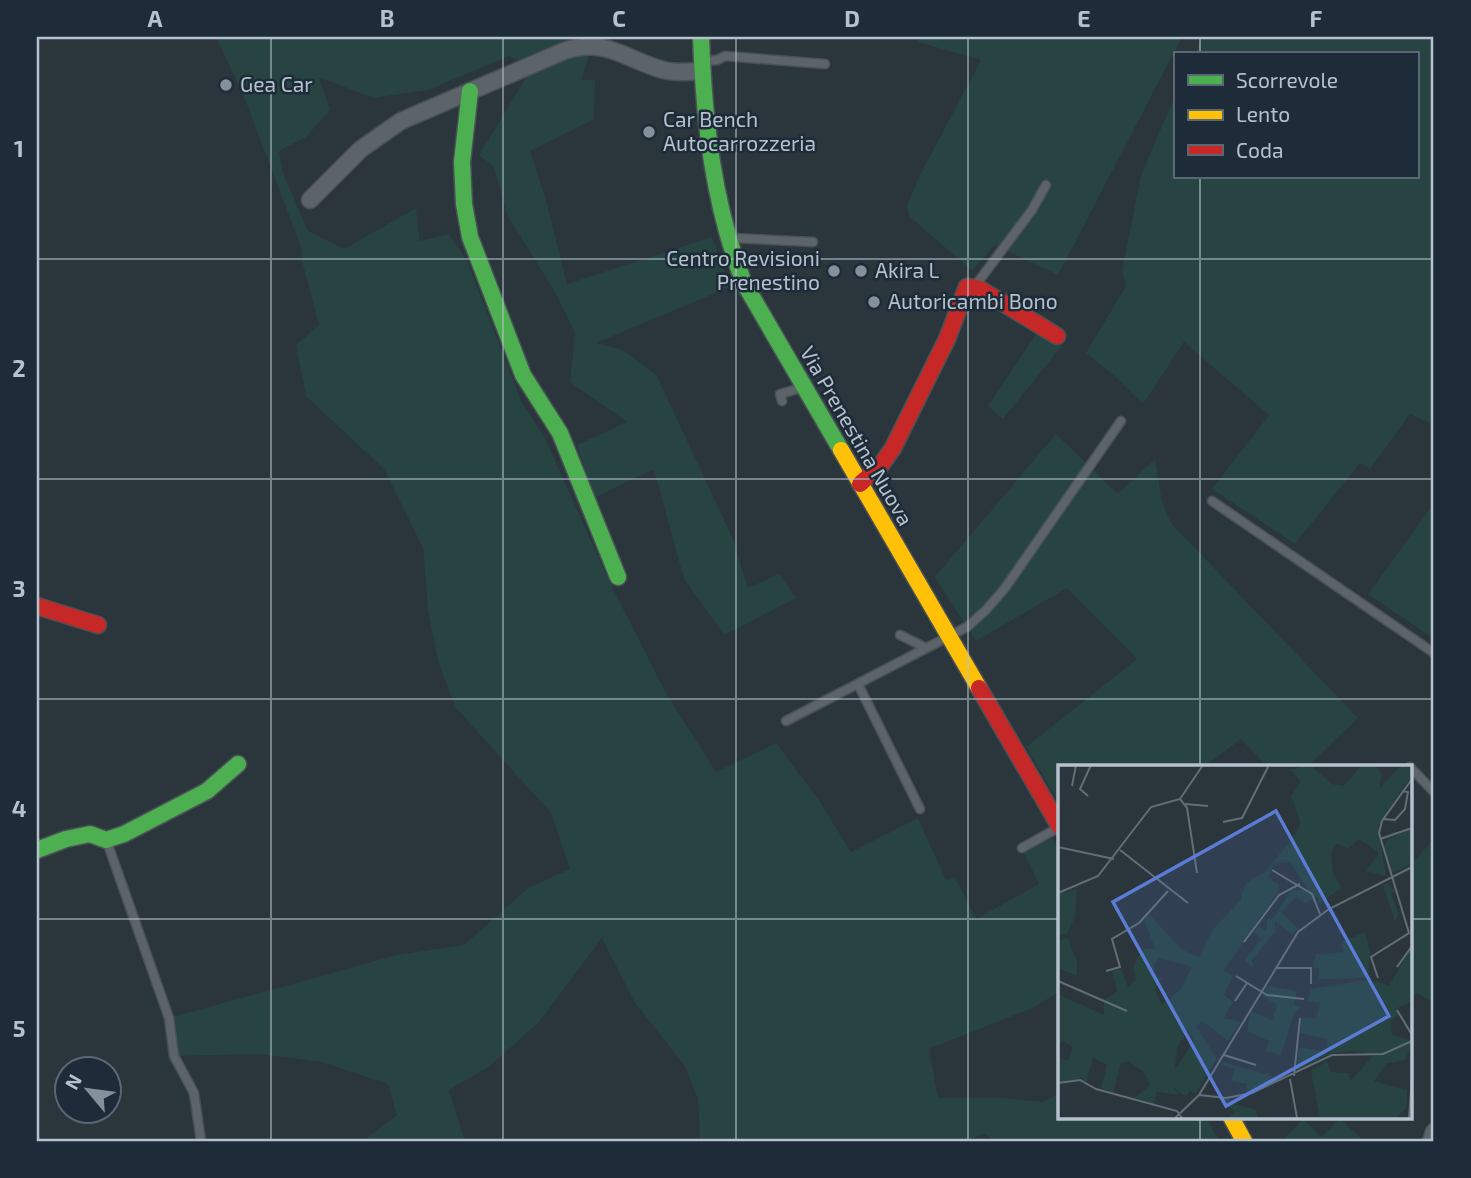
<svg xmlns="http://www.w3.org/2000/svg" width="1471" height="1178" viewBox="0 0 1471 1178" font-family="'Exo 2',sans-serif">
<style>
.green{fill:#274342}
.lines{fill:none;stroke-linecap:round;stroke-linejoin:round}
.lane-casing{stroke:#495156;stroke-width:11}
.street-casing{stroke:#495156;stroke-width:19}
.fast-casing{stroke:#495156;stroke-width:19}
.slow-casing{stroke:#495156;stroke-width:19}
.jam-casing{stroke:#495156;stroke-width:19}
.lane{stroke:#5c6369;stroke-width:8}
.street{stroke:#5c6369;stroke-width:16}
.fast{stroke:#4caf50;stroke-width:16}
.slow{stroke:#ffc107;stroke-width:16}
.jam{stroke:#c62828;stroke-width:16}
.grid{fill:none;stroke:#b5c2cd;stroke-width:2;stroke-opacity:0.55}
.poi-dot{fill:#85919a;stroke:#1d2c38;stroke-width:2.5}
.labels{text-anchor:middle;stroke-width:5;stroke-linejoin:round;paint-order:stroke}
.poi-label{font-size:21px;fill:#b5c2cd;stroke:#1d2c38;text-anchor:start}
.street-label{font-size:21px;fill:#b5c2cd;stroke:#1d2c38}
.inset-road{fill:none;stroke:#626d76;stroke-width:2}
.view{fill:#5a7cd4;fill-opacity:0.15;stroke:#5a7cd4;stroke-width:3.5}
.inset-edge{fill:none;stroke:#b5c2cd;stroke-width:3.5}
.neatline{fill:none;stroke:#b5c2cd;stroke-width:2.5}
.grid-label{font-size:23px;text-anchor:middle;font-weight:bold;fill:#b5c2cd}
</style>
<rect width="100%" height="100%" fill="#2b353c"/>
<path class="green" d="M216 37H595L581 80H595L594 119 530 151 546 200 567 284 712 237 730 287 596 343 623 350 657 376 733 539 748 588 779 574 796 598 724 635 684 579 654 469 594 498 577 445 627 422 570 382 575 332 555 292 507 215 494 167 479 155 533 66 509 56 428 90 373 98 319 77 330 110 306 137 279 151 283 173 308 231 344 249 416 208 420 241 449 234 467 261 521 401 545 438 610 583 666 693 716 772 776 743 818 799 851 852 918 818 946 880 955 877 976 919 1039 884 1024 853 1052 838 1060 851V991L1035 1007 929 1049 938 1098H1003L1043 1102 1060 1093V1117H1206L1219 1141H995L985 1134 964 1141H700L698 1099 685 1066 635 1003 602 938 539 1022 490 1066 449 1090 465 1141H363L397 1115 388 1084 322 1062 260 1054 174 1056 169 1018 397 955 464 945 528 888 570 869 551 813 456 708 438 662 428 609 423 548 384 469 306 396 296 345 319 325 302 261 301 247 244 97Z
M919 37H1182L1058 275 995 245 972 271 909 216 907 205 920 175 981 60 918 42Z
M1203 37H1434V425L1410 414 1370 469 1360 463 1295 544 1212 489 1269 415 1184 342 1143 404 1118 379 1086 353 1126 286 1122 271 1141 175 1175 96V177H1417V54H1194Z
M1038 331 1062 346 1003 419 988 406Z
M1056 434 1118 494 1155 459 1162 502 1171 523 1358 718 1307 767H1268L1241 739 1204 767H1060L1058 801 1026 747 1137 659 1067 588 976 641 935 577Z
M1431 507 1434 509V639L1368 594Z
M1434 838V1003L1417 993 1410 1000V866Z
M1303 1119 1321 1137 1340 1119 1364 1141H1282Z"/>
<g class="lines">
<defs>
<path id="lane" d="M704 61 717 60 725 56 825 64
M732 238 813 242
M975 286 1032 210 1046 185
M782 401 780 394 801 388
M1212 501 1434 653
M900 635 926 648
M858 684 920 809
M786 721 967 627 986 610 1005 588 1121 421
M1410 767 1434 792
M107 842 169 1018 174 1056 194 1093 201 1141
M1022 848 1056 829"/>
<path id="street" d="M310 200 361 149 401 121 564 51C606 37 625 59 663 70 676 73 689 72 702 71
M1431 1141 1434 1132"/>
<path id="fast" d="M701 37C704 121 713 204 744 283L841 450
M470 91 462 162 464 204 470 237 523 375 560 433 618 577
M37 850 66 839 90 834 106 840 124 834 207 791 238 764"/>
<path id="slow" d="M841 450 979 688
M1231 1117 1244 1141"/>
<path id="jam" d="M860 484 881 465 893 448 947 339 967 287 980 289 1057 336
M37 606 98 625
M979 688 1060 827"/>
</defs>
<use href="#lane" class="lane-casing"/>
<use href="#street" class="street-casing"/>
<use href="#fast" class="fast-casing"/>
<use href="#slow" class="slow-casing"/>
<use href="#jam" class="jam-casing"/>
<use href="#lane" class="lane"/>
<use href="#street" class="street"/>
<use href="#fast" class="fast"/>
<use href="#slow" class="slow"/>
<use href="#jam" class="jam"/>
</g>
<path class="grid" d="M271 37V1141M503 37V1141M736 37V1141M968 37V1141M1200 37V54M1200 177V767M37 259H1434M37 479H1434M37 699H1434M37 919H1060M1410 919H1434M1200 1117V1141"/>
<g class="poi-dot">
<circle cx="226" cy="85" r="7"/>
<circle cx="649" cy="132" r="7"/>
<circle cx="834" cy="271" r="7"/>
<circle cx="861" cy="271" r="7"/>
<circle cx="874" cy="302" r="7"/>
</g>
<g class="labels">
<g class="poi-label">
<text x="240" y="92">Gea Car</text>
<text x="663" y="127">Car Bench<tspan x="663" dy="24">Autocarrozzeria</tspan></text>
<text x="820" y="266" text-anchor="end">Centro Revisioni<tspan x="820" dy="24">Prenestino</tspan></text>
<text x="875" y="278">Akira L</text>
<text x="888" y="309">Autoricambi Bono</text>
</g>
<g class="street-label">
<text transform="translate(856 436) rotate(60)" y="7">Via Prenestina Nuova</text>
</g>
</g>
<g transform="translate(1058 765)">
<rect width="354" height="354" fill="#2b353c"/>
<path d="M252 0 274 19 285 21 304 0H317L324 9 321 24 343 0H353V11L320 61 328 111 308 106 321 88 301 74 290 84 279 78 273 88 275 108 284 123 260 139V132L247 138 238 132 223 147 240 164 234 170 217 156V167L194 195 196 203 186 196 203 174 195 167 201 161 208 166 209 155 216 152 233 125H250L232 97 216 99 210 113 221 120 220 127 166 205 175 211 166 230 175 237 166 253 183 257 170 276 144 256 138 261 159 294 137 329 132 326 128 332 112 320 122 330 99 327 96 339 76 333 92 320 85 306 70 296 63 298 55 328 43 323 49 300 35 293 28 318 23 313 0 319V293L10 296 15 282 6 276 0 279V229L46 250V235L59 226 54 206 63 204 70 222 78 214 75 203 79 192 86 184H97L85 152 90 148 123 184 141 192 155 164 182 136 187 119 207 107 239 67 242 56 233 31 243 17 232 5ZM101 193 134 202 123 224 104 240 97 224 104 213H97L96 199ZM130 265 136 276 117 304 119 283ZM353 64V100L333 108 325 83 330 74ZM329 118 337 126 333 128 341 149 337 157 325 120ZM19 124 17 152 9 169 0 170V129ZM307 167 312 187 310 213 261 214V204L255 202 258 189 285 187 283 177ZM10 173 19 197V211L0 203V176ZM353 182V236L338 244 340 251 333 255 334 270 353 275V281L347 295 328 299 316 316 349 325V342L338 353H262L253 306 269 296 273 307 291 308 293 316 316 289 295 286 270 289 239 308 241 282 270 287 269 274 242 268 244 252 258 254 262 238 250 236 253 224 301 216H320L331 221ZM210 221 239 226 236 240 243 242 236 249 223 290 208 286 211 276 189 266 193 246 214 255 219 240 204 231ZM165 297 216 311 213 321 189 328V319L173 316 177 304 163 300ZM169 330 175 339 197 344 201 353H170L177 347 166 336Z" fill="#274342" fill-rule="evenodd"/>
<path class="inset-road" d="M14 21 18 0M30 31 22 24 33 0M122 34 129 43 139 108M127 39 150 41M325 54 337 55 347 44 350 27 344 26M165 57 184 53 211 0M322 74 354 63M0 82 56 94M62 85 130 138M214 105 254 129 262 149M0 128 40 111 93 42 122 34 145 0M186 177 221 130 242 119M339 202 354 181M218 203H253V219M48 206 62 202 54 174 81 158 110 126M178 211 209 230 246 234M320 213 313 192 351 168 321 68 324 56 354 14M0 216 69 246M177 236 189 218M339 245 354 270M166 290 198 300M236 311 242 253M232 314 239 353M0 318 22 315 38 324 119 346 124 353M141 330 168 333 194 328 274 290 325 289 354 276M117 353 141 330 240 167 271 144 354 102M351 353 354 313"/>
<path class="view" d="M218 46 331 251 168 341 55 137Z"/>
<rect width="354" height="354" class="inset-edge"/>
</g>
<rect width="1471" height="1178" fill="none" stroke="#1d2c38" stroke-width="77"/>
<rect x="1174" y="52" width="245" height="126" fill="#1d2c38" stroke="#5a6874" stroke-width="2"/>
<rect x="1188" y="75" width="35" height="10" fill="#4caf50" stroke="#5a6874" stroke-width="2"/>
<text x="1236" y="88" font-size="21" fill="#b5c2cd">Scorrevole</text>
<rect x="1188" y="110" width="35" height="10" fill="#ffc107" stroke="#5a6874" stroke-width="2"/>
<text x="1236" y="122" font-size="21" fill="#b5c2cd">Lento</text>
<rect x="1188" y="145" width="35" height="10" fill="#c62828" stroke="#5a6874" stroke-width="2"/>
<text x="1236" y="158" font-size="21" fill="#b5c2cd">Coda</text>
<g transform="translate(88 1090) rotate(299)"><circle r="33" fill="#1d2c38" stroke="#5a6874" stroke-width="2"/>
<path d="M0-5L12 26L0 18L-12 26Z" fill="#85919a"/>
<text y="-10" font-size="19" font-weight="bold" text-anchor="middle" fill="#b5c2cd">N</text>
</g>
<rect x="38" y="38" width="1394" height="1102" class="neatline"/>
<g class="grid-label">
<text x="155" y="27">A</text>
<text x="387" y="27">B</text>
<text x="619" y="27">C</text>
<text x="852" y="27">D</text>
<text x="1084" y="27">E</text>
<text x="1316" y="27">F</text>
<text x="19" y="157">1</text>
<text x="19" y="377">2</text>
<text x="19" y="597">3</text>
<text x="19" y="817">4</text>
<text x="19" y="1037">5</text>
</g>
</svg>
